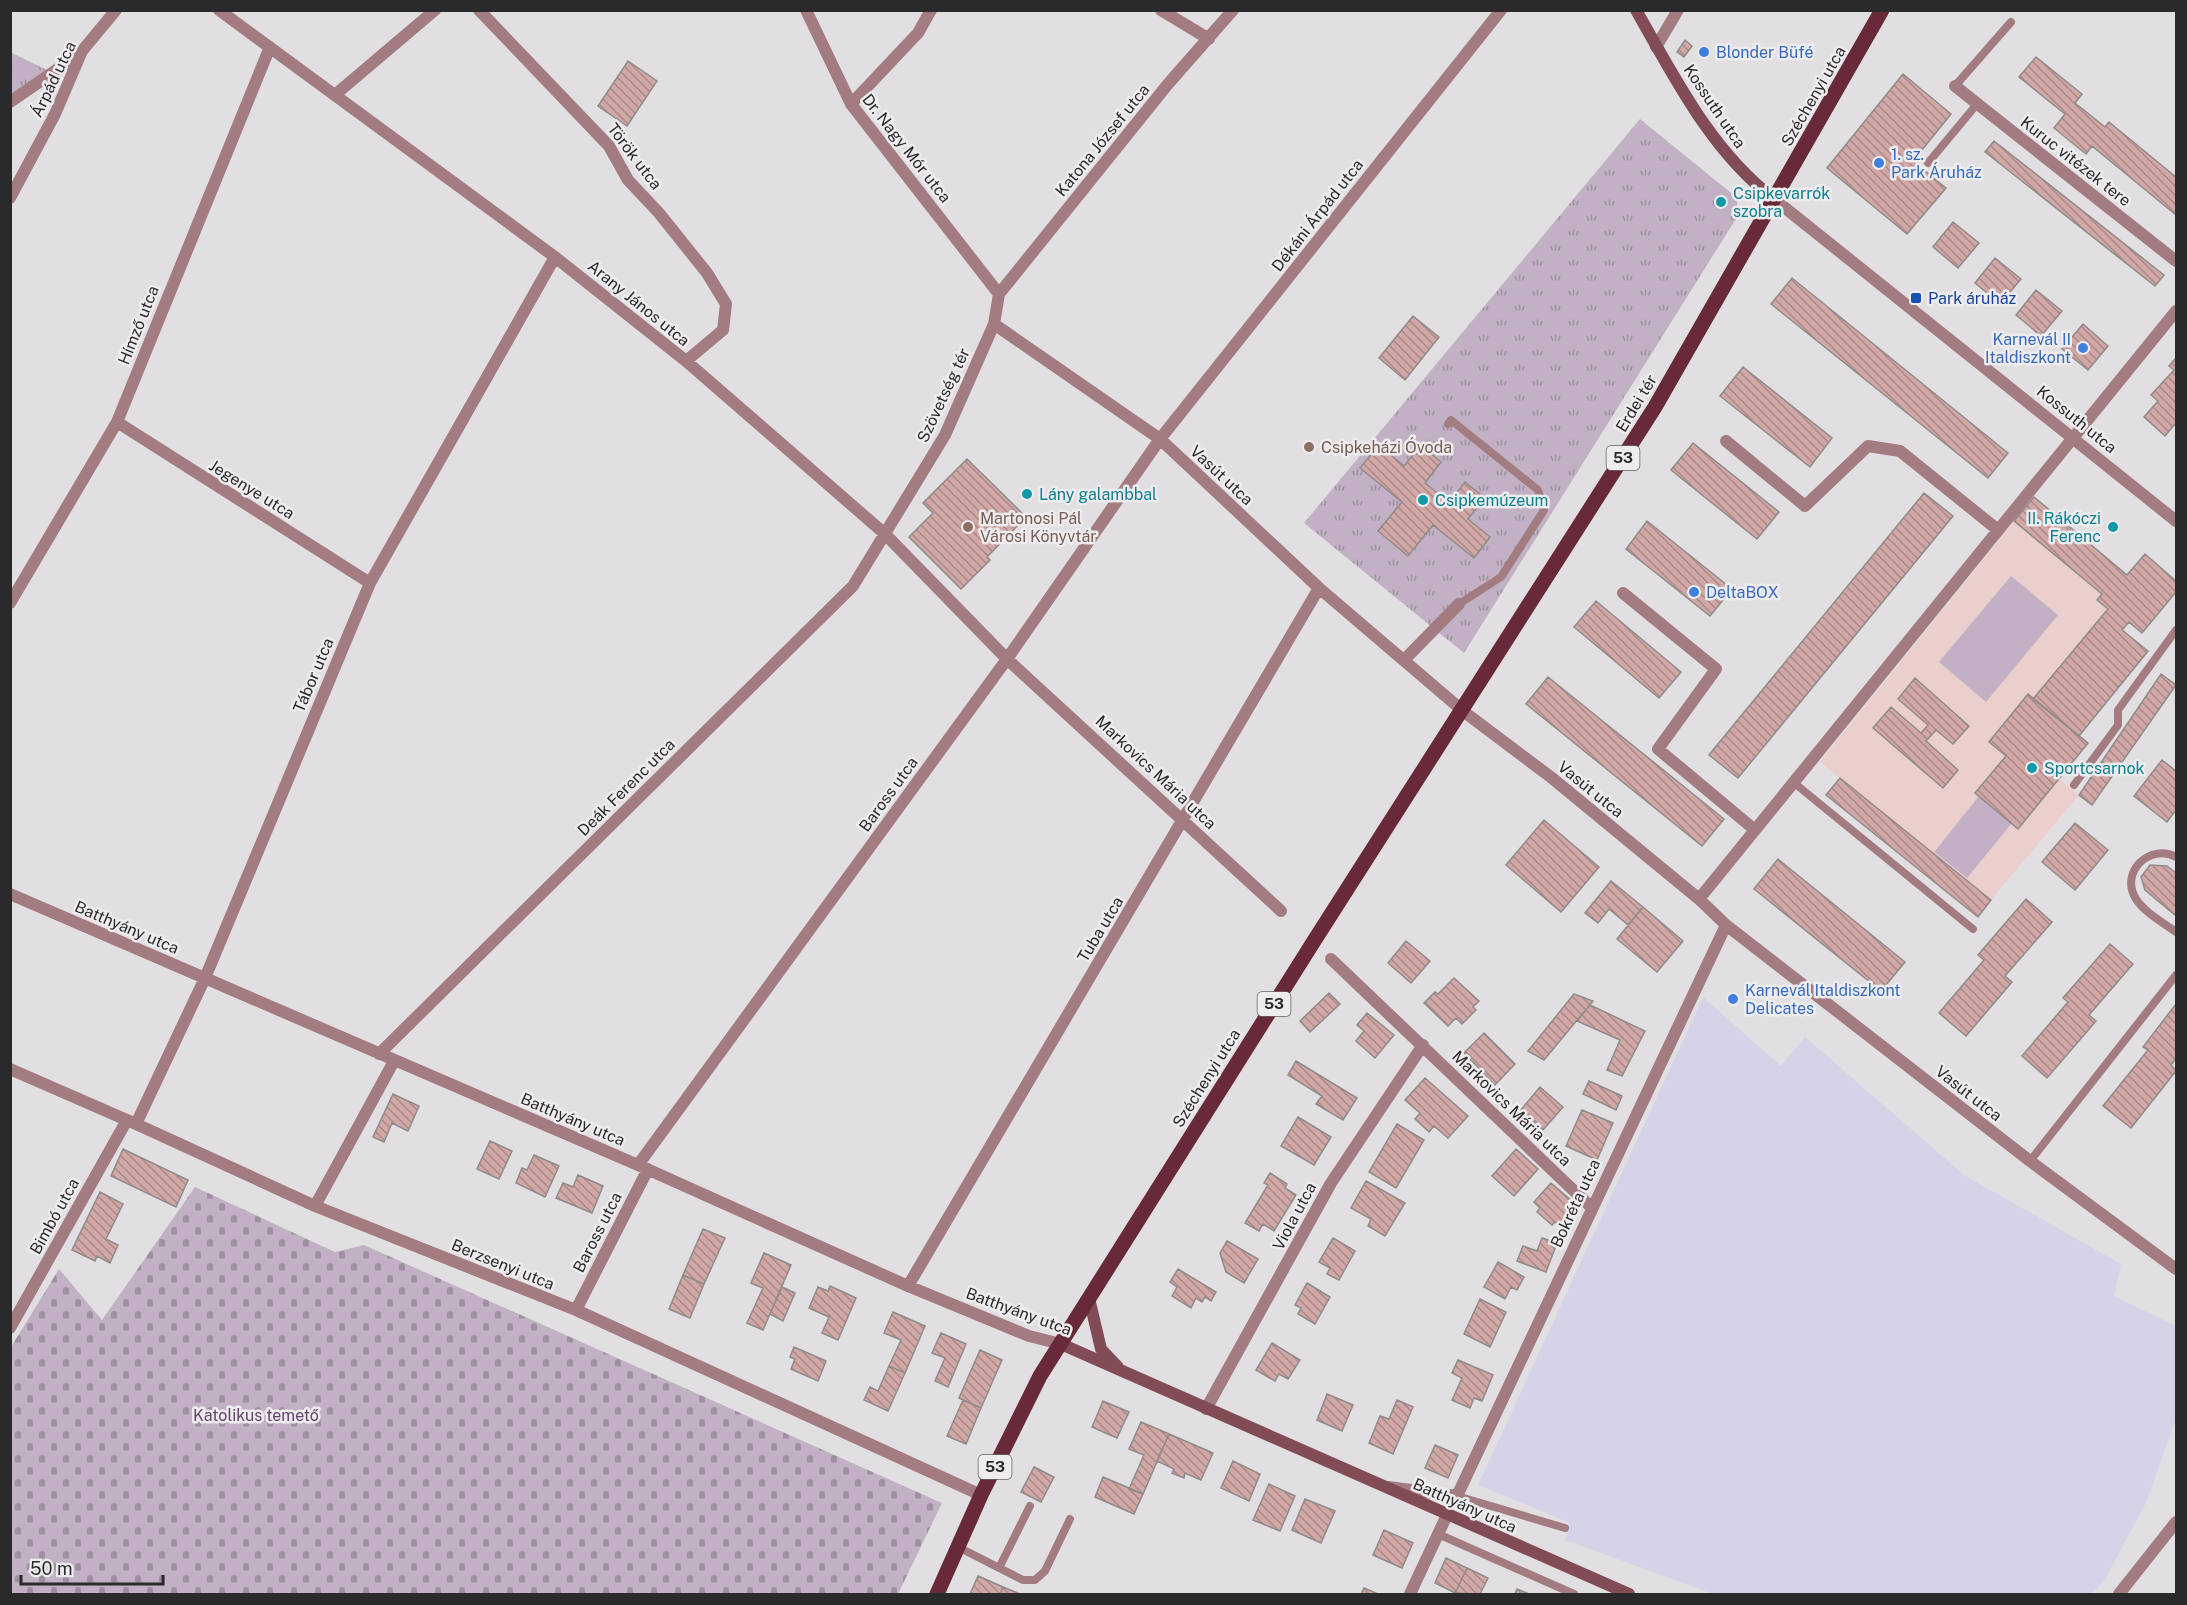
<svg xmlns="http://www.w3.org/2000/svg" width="2187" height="1605" viewBox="0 0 2187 1605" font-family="'Public Sans',sans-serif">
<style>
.industrial{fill:#d6d3e9}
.education{fill:#eacfcd}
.grass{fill:#c2b1c5}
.cemetery{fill:url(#cemetery-stones)}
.park{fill:url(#park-tufts)}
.building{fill:url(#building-back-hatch);stroke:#8f8b8a;stroke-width:1.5}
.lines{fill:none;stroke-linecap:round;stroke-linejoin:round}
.service{stroke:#a37c82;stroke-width:8}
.minor{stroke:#a37c82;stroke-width:12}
.tertiary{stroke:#a37c82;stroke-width:12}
.secondary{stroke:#824c56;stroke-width:12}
.primary{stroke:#682938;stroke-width:15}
.shop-dot{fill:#3f7fe0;stroke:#efecf0;stroke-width:2}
.culture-dot{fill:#0f9aa8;stroke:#efecf0;stroke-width:2}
.transit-dot{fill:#1a4fb4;stroke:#efecf0;stroke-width:2}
.education-dot{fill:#8d6e63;stroke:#efecf0;stroke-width:2}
.labels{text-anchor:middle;stroke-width:5;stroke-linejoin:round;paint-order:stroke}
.shield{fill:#efecf0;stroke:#656466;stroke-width:1.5}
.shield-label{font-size:15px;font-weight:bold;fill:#2a292b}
.shop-label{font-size:16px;fill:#366cbe;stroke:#efecf0;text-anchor:start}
.street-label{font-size:16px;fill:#2a292b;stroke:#efecf0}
.culture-label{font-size:16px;fill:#0d838f;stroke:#efecf0;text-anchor:start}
.transit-label{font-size:16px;fill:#164399;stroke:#efecf0;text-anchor:start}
.education-label{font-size:16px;fill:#785e54;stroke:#efecf0;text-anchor:start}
.park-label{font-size:16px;fill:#64426b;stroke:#efecf0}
</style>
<defs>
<pattern id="cemetery-stones" width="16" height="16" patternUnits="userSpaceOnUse" patternTransform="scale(1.5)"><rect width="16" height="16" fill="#c2b1c5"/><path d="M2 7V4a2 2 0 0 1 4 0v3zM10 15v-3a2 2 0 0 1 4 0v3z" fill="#9e90a0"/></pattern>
<pattern id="park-tufts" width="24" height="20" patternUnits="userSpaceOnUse" patternTransform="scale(1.5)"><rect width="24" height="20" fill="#c2b1c5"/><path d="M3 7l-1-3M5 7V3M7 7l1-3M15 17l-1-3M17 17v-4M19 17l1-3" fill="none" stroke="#9e90a0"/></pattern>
<pattern id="building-back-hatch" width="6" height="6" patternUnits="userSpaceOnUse" patternTransform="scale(1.5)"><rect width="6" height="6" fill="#d1a8a6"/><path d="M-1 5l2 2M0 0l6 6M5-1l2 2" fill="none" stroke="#aa8987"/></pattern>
</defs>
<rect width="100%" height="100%" fill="#e2dfe2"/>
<path class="industrial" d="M1703 997 1781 1066 1805 1037 1964 1175 2121 1264 2114 1296 2176 1326V1419L2146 1503 2104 1581 2092 1594H1713L1565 1540 1570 1523 1478 1485Z"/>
<path class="education" d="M2034 497 2127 574 2145 554 2176 581V592L2142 633 2129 622 2123 629 2148 651 2079 736 2088 743 2060 780 2079 795 1991 900 1820 762Z"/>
<path class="grass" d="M2011 576 2058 615 1986 702 1939 662Z
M1979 796 2012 823 1967 878 1934 852Z"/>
<path class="cemetery" d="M195 1187 335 1252 364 1245 942 1503 898 1594H11V1347L59 1269 102 1320Z"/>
<path class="park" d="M10 52 47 70 10 95Z
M1640 119 1736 197 1739 214 1464 653 1304 523Z"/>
<path class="building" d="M1685 40 1692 46 1684 57 1677 52Z
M2036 57 2082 94 2075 103 2105 127 2109 122 2176 177V215L2092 146 2086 154 2054 128 2065 114 2019 77Z
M628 61 657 81 627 126 598 106Z
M1903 74 1951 114 1913 161 1946 188 1907 234 1827 168Z
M1994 141 2164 275 2155 286 1985 152Z
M1953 222 1979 243 1958 268 1933 247Z
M1995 258 2021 279 2000 304 1975 283Z
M1792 278 2008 453 1988 478 1771 304Z
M2036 290 2062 311 2041 336 2016 315Z
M1413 316 1439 337 1405 380 1379 358Z
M2083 324 2108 346 2088 370 2062 349Z
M2176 358V423L2165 436 2144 417 2158 401 2151 395 2174 370 2169 366Z
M1743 367 1832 438 1810 467 1720 396Z
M1693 443 1779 512 1757 539 1671 470Z
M1379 445 1404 466 1421 445 1441 462 1425 483 1449 503 1465 482 1485 498 1468 519 1490 537 1474 558 1433 525 1408 556 1378 531 1402 502 1360 468Z
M967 459 1026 517 987 557 990 560 961 589 909 537 933 513 923 503Z
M1924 493 1953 516 1738 778 1709 755Z
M2034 497 2127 575 2145 554 2176 581V592L2142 633 2129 622 2122 630 2148 651 2079 736 2033 699 2108 609 2097 600 2102 594 2014 521Z
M1647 521 1732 589 1710 616 1626 549Z
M1596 601 1681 672 1659 698 1574 627Z
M2161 674 2176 685 2092 805 2079 795Z
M1548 677 1724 819 1702 846 1526 704Z
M1915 678 1969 726 1953 744 1936 730 1926 741 1958 770 1943 788 1873 728 1891 707 1921 733 1928 725 1898 699Z
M2028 694 2088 743 2018 829 1975 793 2006 756 1989 742Z
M2162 760 2176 771V810L2167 822 2134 796Z
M1840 778 1991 900 1978 917 1826 795Z
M1544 820 1599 867 1561 912 1506 865Z
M2075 823 2108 850 2075 890 2042 862Z
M1778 859 1905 962 1881 991 1754 889Z
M2150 865 2167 866 2176 873V916L2145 890 2141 877Z
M1611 881 1643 907 1628 925 1609 909 1598 923 1585 913Z
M2026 899 2052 922 2005 976 2012 982 1966 1036 1939 1013 1984 960 1978 955Z
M1643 907 1683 941 1657 972 1617 939Z
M1406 941 1430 961 1411 983 1388 963Z
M2110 944 2133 964 2089 1015 2096 1021 2047 1078 2022 1056 2068 1002 2063 998Z
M1454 978 1479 1001 1473 1007 1476 1010 1462 1024 1456 1018 1448 1026 1424 1003 1435 992 1438 994Z
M1329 993 1340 1004 1310 1032 1300 1021Z
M1574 994 1593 1001 1544 1060 1528 1051Z
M2176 1004V1058L2171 1065 2176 1071 2131 1128 2103 1106 2148 1050 2143 1047Z
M1590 1005 1645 1031 1622 1076 1607 1070 1620 1040 1577 1021Z
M1367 1013 1394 1035 1375 1058 1356 1041 1364 1031 1357 1025Z
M1484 1033 1515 1064 1495 1085 1464 1053Z
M1296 1061 1357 1098 1343 1120 1316 1104 1322 1096 1288 1075Z
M1425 1078 1468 1116 1448 1138 1434 1126 1429 1132 1415 1119 1420 1113 1405 1100Z
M1589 1081 1622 1096 1616 1110 1583 1094Z
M1540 1087 1563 1107 1543 1130 1520 1111Z
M393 1094 419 1106 408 1131 392 1123 384 1142 373 1137Z
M1582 1110 1613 1123 1597 1160 1566 1146Z
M1298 1117 1331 1137 1314 1165 1281 1146Z
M1397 1124 1424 1140 1396 1188 1369 1172Z
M490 1141 512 1151 499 1179 477 1169Z
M123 1149 188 1180 176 1207 111 1176Z
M1516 1149 1538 1169 1514 1196 1492 1176Z
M534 1155 559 1166 545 1197 516 1183 522 1168 527 1170Z
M1270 1173 1287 1184 1285 1188 1296 1195 1274 1231 1263 1224 1259 1231 1245 1223 1268 1185 1264 1183Z
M578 1175 603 1186 592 1213 556 1198 563 1183 573 1187Z
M1366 1181 1405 1203 1385 1236 1368 1226 1371 1219 1351 1208Z
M1551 1183 1573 1202 1561 1226 1555 1222 1552 1225 1537 1212 1540 1208 1534 1202Z
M100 1192 123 1204 106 1239 118 1245 110 1263 97 1256 95 1261 72 1250Z
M703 1229 725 1238 704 1284 683 1275Z
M1333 1238 1355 1251 1339 1280 1327 1274 1330 1268 1319 1262Z
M1542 1238 1557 1243 1546 1272 1517 1261 1523 1246 1537 1251Z
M1227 1241 1258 1259 1244 1283 1226 1272 1220 1253Z
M764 1253 791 1265 763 1330 747 1323 763 1288 751 1283Z
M1498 1262 1524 1277 1517 1290 1511 1287 1505 1299 1484 1287Z
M1178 1269 1216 1292 1211 1301 1205 1297 1202 1302 1196 1298 1191 1308 1172 1296 1177 1287 1170 1282Z
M683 1275 704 1284 690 1318 669 1309Z
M1307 1283 1330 1297 1315 1324 1298 1314 1301 1308 1295 1305Z
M830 1286 856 1298 838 1340 822 1333 829 1317 809 1308 818 1287 828 1291Z
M782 1287 795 1293 783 1321 770 1314Z
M1480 1299 1506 1312 1490 1347 1464 1334Z
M893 1312 925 1326 905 1373 889 1366 901 1340 884 1333Z
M941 1333 966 1344 948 1387 935 1381 945 1358 932 1353Z
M1272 1343 1300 1360 1288 1379 1279 1374 1275 1381 1256 1370Z
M794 1347 826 1361 818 1381 791 1369 795 1359 790 1357Z
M980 1350 1002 1360 981 1408 959 1398Z
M1458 1360 1493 1375 1482 1401 1474 1398 1470 1408 1452 1400 1462 1378 1452 1373Z
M889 1366 905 1373 888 1411 864 1400 870 1387 878 1391Z
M1327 1394 1353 1405 1342 1431 1317 1420Z
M963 1400 981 1408 966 1444 947 1436Z
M1397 1400 1413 1407 1393 1454 1369 1443 1380 1416 1389 1419Z
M1103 1401 1129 1412 1117 1438 1092 1427Z
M1141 1422 1169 1434 1143 1494 1129 1489 1144 1455 1129 1449Z
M1169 1434 1213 1453 1201 1480 1185 1473 1184 1478 1172 1473 1174 1469 1157 1461Z
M1435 1445 1458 1455 1448 1478 1425 1468Z
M1233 1461 1260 1474 1249 1501 1221 1488Z
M1034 1467 1054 1477 1041 1502 1021 1492Z
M1103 1477 1143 1494 1134 1514 1095 1497Z
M1269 1484 1295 1496 1280 1531 1253 1520Z
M1305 1499 1335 1511 1321 1543 1292 1530Z
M1384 1530 1413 1543 1402 1568 1373 1555Z
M1446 1558 1467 1568 1455 1593 1435 1583Z
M1467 1568 1488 1578 1480 1594 1455 1593Z
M978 1576 1003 1587 1000 1594H970Z
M1003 1587 1020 1594H1000Z
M1364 1588 1378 1594H1361Z
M1517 1589 1529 1594H1515Z"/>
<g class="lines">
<path class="service" d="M1955 86 2011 22
M1928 163 1977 104
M1448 424 1451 420 1538 490 1544 510 1501 577 1459 604
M1793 782 1973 929
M2074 785 2118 725V710L2176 630
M2176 857C2150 843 2119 872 2136 899 2145 913 2164 923 2176 932
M2030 1161 2176 975
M1457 1496 1565 1528
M1438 1534 1574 1594
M958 1547 1023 1580H1035L1045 1571 1070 1519
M999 1568 1030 1506"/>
<path class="minor" d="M219 10 555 257 686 361 885 534 1007 659 1281 911
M479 10 609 146 628 180 659 213 707 273 726 304 723 330 686 361
M806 10 851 104 999 294
M1161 10 1209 39
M1656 47 1678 10
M1955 86 2176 261
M336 94 435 10
M10 102 81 53
M851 104 918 33 931 10
M10 198 55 114 82 51 116 10
M994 324 1160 439 1319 588 1463 711 1552 778 1699 899 1726 925 2030 1161 2176 1269
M117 422 370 583
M1726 441 1805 506 1868 446 1900 451 1998 530
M1623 593 1716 669 1658 749 1755 830
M10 603 117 422 270 47
M1404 660 1459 604
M10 894 638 1165 908 1286 1029 1336 1061 1344
M1699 899 2176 311
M1331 959 1591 1207
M379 1054 853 586 945 435 994 324 999 294 1168 84 1233 10
M10 1069 136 1124 315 1206 576 1310 981 1495
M136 1124 205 978 370 583 555 257
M638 1165 1007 659 1160 439 1501 10
M315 1206 394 1061
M908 1286 1319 588
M576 1310 648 1169
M10 1328 127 1120
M1206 1409 1331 1183 1423 1045
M1388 1487 1457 1496 1726 925
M1410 1594 1447 1515
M2119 1594 2176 1522"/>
<path class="tertiary" d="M1774 199 2176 521"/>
<path class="secondary" d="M1636 10C1675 78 1711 151 1774 199
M1089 1298 1101 1349 1118 1367
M1061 1344 1629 1594"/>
<path class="primary" d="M937 1594 981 1495 1040 1376 1314 941 1655 407 1882 10"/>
</g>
<g class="shop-dot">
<circle cx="1704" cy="52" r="6"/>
<circle cx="1879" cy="163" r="6"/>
<circle cx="2083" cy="348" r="6"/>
<circle cx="1694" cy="592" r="6"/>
<circle cx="1733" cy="999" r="6"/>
</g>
<g class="culture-dot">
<circle cx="1721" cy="202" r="6"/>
<circle cx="1027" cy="494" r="6"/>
<circle cx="1423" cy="500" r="6"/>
<circle cx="2113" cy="527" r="6"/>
<circle cx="2032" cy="768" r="6"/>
</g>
<rect class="transit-dot" x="1910" y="292" width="12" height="12" rx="3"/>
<g class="education-dot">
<circle cx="1309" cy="447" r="6"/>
<circle cx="968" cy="527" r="6"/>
</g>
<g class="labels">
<g class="shield">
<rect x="1606.5" y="446" width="33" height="24" rx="4.5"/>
<rect x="1257.5" y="992" width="33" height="24" rx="4.5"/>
<rect x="978.5" y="1455" width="33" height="24" rx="4.5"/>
</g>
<g class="shield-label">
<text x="1623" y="463">53</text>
<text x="1274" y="1009">53</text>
<text x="995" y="1472">53</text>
</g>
<g class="shop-label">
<text x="1716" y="58">Blonder Büfé</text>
<text x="1891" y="160">1. sz.<tspan x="1891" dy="18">Park Áruház</tspan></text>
<text x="2071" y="345" text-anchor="end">Karnevál II<tspan x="2071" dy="18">Italdiszkont</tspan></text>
<text x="1706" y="598">DeltaBOX</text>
<text x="1745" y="996">Karnevál Italdiszkont<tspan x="1745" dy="18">Delicates</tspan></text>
</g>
<g class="street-label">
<text transform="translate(53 79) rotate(-64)" y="6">Árpád utca</text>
<text transform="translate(1813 96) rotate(-60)" y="6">Széchenyi utca</text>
<text transform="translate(1715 106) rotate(56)" y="6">Kossuth utca</text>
<text transform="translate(1102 140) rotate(-51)" y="6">Katona József utca</text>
<text transform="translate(907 148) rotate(52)" y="6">Dr. Nagy Mór utca</text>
<text transform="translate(635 156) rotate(53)" y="6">Török utca</text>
<text transform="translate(2076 161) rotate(38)" y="6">Kuruc vitézek tere</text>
<text transform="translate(1317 215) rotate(-52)" y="6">Dékáni Árpád utca</text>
<text transform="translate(639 303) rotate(39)" y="6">Arany János utca</text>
<text transform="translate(138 325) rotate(-68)" y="6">Hímző utca</text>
<text transform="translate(943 395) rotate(-65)" y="6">Szövetség tér</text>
<text transform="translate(1636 403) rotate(-59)" y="6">Erdei tér</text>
<text transform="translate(2077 419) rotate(39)" y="6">Kossuth utca</text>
<text transform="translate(1222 475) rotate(43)" y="6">Vasút utca</text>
<text transform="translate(252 489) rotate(32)" y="6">Jegenye utca</text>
<text transform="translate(313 675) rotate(-67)" y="6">Tábor utca</text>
<text transform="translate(1156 772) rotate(43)" y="6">Markovics Mária utca</text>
<text transform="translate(626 787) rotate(-45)" y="6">Deák Ferenc utca</text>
<text transform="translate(1591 789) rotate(39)" y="6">Vasút utca</text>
<text transform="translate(888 794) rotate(-54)" y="6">Baross utca</text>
<text transform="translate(127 927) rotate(23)" y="6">Batthyány utca</text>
<text transform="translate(1100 929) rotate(-59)" y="6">Tuba utca</text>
<text transform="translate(1206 1078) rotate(-58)" y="6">Széchenyi utca</text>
<text transform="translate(1969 1093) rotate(38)" y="6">Vasút utca</text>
<text transform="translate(1512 1108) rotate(44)" y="6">Markovics Mária utca</text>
<text transform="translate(573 1119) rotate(23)" y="6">Batthyány utca</text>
<text transform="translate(1575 1203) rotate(-65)" y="6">Bokréta utca</text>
<text transform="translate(54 1216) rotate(-61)" y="6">Bimbó utca</text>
<text transform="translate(1294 1216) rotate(-62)" y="6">Viola utca</text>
<text transform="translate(597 1232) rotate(-63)" y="6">Baross utca</text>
<text transform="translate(503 1264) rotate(22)" y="6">Berzsenyi utca</text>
<text transform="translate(1019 1311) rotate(20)" y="6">Batthyány utca</text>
<text transform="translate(1465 1505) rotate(24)" y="6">Batthyány utca</text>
</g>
<g class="culture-label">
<text x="1733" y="199">Csipkevarrók<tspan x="1733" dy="18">szobra</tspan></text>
<text x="1039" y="500">Lány galambbal</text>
<text x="1435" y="506">Csipkemúzeum</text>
<text x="2101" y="524" text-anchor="end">II. Rákóczi<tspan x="2101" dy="18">Ferenc</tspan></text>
<text x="2044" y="774">Sportcsarnok</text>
</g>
<g class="transit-label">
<text x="1928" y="304">Park áruház</text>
</g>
<g class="education-label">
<text x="1321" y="453">Csipkeházi Óvoda</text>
<text x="980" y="524">Martonosi Pál<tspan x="980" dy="18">Városi Könyvtár</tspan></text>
</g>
<g class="park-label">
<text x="256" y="1421">Katolikus temető</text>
</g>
</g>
<rect width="2187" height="1605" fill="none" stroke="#2a292b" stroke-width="24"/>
<path d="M21 1575v9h142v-9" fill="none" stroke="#2a292b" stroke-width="3"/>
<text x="30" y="1575" font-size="18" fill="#2a292b" stroke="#efecf0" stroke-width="4.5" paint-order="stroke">50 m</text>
</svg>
